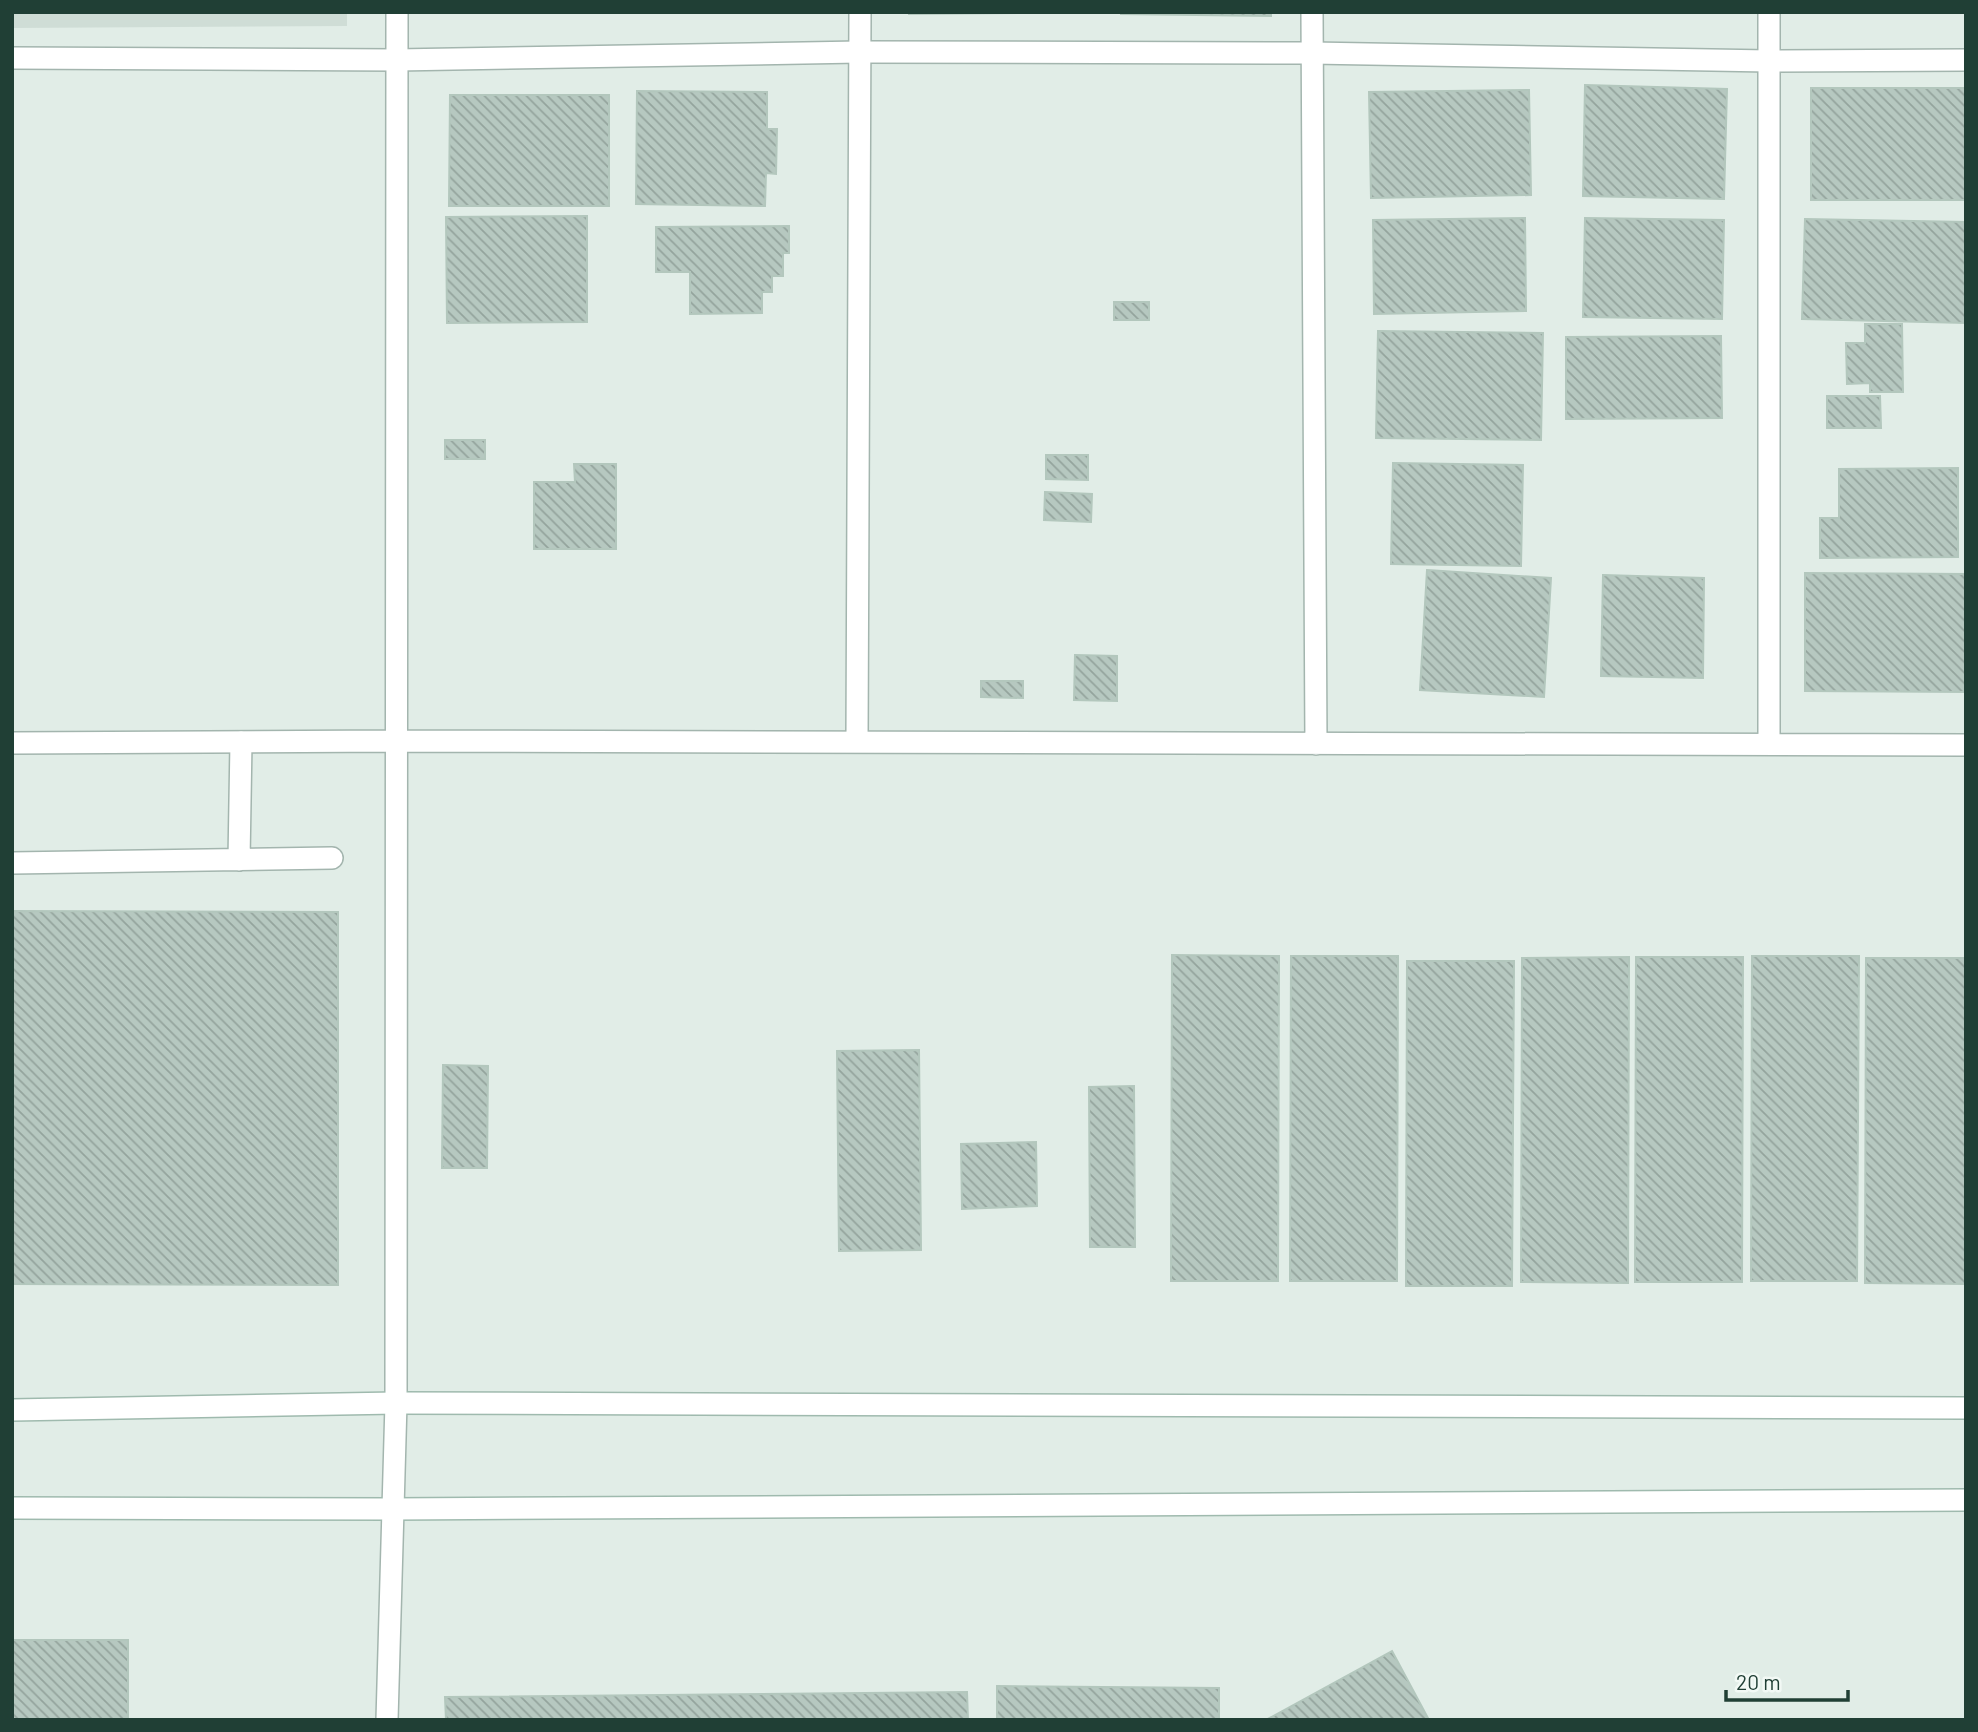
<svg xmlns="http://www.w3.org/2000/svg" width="1978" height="1732" viewBox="0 0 1978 1732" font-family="Barlow,sans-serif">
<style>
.built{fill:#cfddd6}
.building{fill:url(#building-back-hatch);stroke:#b3c7bd;stroke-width:2}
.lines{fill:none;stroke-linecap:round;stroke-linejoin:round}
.lane-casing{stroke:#a3b5ae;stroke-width:24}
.street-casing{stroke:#a3b5ae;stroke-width:24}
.secondary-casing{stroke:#9fbaae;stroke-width:24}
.lane{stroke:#fff;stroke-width:21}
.street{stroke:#fff;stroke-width:21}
.secondary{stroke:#fff;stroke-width:21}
</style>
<defs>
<pattern id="building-back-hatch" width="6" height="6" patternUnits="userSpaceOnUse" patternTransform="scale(1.75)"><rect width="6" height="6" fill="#b6c8c0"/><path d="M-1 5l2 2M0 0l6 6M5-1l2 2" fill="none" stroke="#94a49d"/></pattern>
</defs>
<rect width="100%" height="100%" fill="#e1ede7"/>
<path class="built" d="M12 12H347V26L12 28Z"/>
<path class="building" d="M909 12H1023V13L909 14Z
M1121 12H1271V16L1121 14Z
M1585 85 1727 89 1724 199 1583 196Z
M1811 88H1966V200H1811Z
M1529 90 1531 195 1371 198 1369 92Z
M637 91 767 92V129H777L776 174 766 173 765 206 636 204Z
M450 95H609V206H449Z
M587 216V322L447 323 446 217Z
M1525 218 1526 311 1374 314 1373 220Z
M1585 218 1724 220 1722 319 1583 317Z
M1805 219 1966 222V323L1802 319Z
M789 226V253H783V276H772V292H762V313L690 314V272H656V227Z
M1114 302H1149V320H1114Z
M1865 324H1902L1903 392H1870V383L1847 384 1846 343H1865Z
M1378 331 1543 333 1541 440 1376 438Z
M1721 336 1722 418 1566 419V337Z
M1827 396H1880L1881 428H1827Z
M445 440H485V459H445Z
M1046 455H1088V480L1046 479Z
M1393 463 1523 465 1521 566 1391 564Z
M574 464H616V549H534V482H575Z
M1958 468V557L1820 558V518H1839V469Z
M1045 492 1092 494 1091 522 1044 520Z
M1427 570 1551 578 1544 697 1420 690Z
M1805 573 1966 574V692L1805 691Z
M1603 575 1704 578 1703 678 1601 676Z
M1075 655 1117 656V701L1074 700Z
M981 681H1023V698L981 697Z
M12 911 338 912V1285L12 1284Z
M1172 955 1279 956 1278 1281H1171Z
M1291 956H1398L1397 1281H1290Z
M1752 956H1859L1857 1281H1751Z
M1629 957 1628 1283 1521 1282 1522 958Z
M1636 957H1743L1742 1282H1635Z
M1866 958H1966V1284L1865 1283Z
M1407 961H1514L1512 1286H1406Z
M919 1050 921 1250 839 1251 837 1051Z
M443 1065 488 1066 487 1168H442Z
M1134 1086 1135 1247H1090L1089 1087Z
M1036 1142 1037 1206 962 1209 961 1144Z
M12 1640H128V1720H12Z
M1392 1651 1429 1720H1266Z
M997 1686 1219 1688V1720H997Z
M967 1692 968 1720H446L445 1697Z"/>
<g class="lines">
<defs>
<path id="lane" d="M12 58 397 60 859 52 1312 53 1769 61 1966 60
M239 860 241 742
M12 863 332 858"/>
<path id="street" d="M1312 12 1316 744
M857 742 860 12
M12 743 397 741 1966 745
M1769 744V12
M387 1720 396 1403 397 12"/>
<path id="secondary" d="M12 1410 396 1403 1966 1408
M12 1508 393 1509 1966 1500"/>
</defs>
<use href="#lane" class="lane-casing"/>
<use href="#street" class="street-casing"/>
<use href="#secondary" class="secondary-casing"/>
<use href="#lane" class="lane"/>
<use href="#street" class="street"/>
<use href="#secondary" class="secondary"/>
</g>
<rect width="1978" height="1732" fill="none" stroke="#203f35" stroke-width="28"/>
<path d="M1726 1690v10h122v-10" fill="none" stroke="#203f35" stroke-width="3.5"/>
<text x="1736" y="1690" font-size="21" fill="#203f35" stroke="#f2f9f5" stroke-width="5" paint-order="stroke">20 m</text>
</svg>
